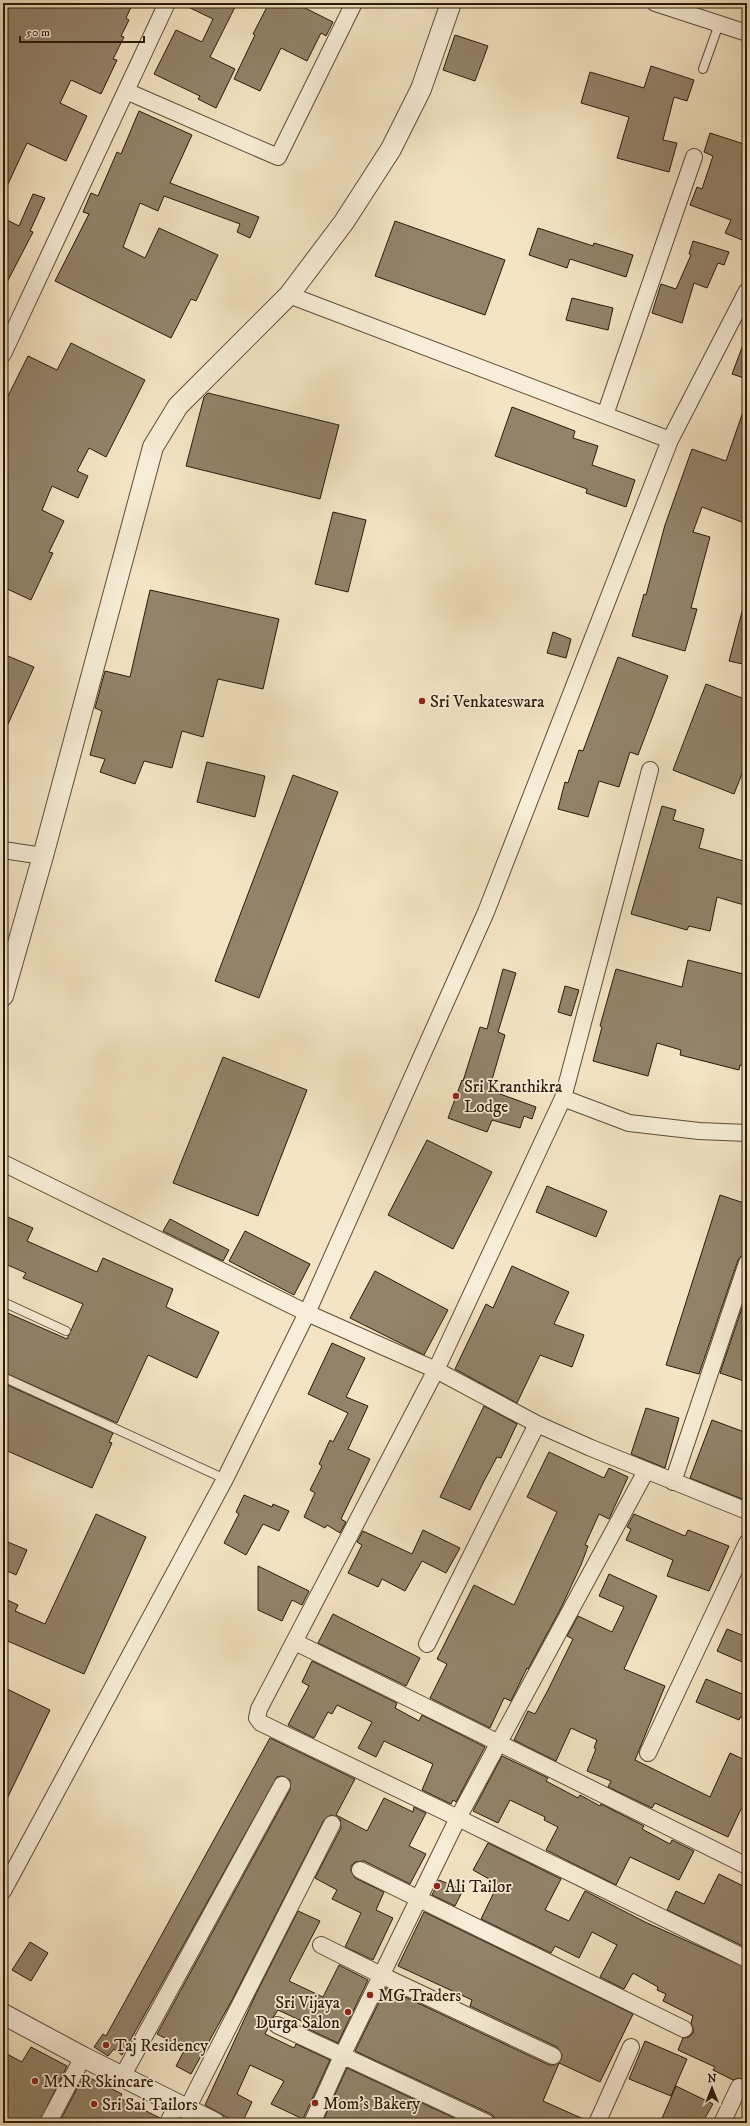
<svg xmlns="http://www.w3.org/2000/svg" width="750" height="2126" viewBox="0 0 750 2126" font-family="'IM FELL DW Pica',serif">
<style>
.building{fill:#93836a;stroke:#2a1a0a}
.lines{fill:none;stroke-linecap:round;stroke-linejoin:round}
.service-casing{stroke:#5c4c38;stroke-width:10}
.minor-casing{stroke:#5c4c38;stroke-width:18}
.tertiary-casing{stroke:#5c4c38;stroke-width:22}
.service{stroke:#f8edd8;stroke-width:8}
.minor{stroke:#f8edd8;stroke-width:16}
.tertiary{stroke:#f8edd8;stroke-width:20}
.poi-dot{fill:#8f2418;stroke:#f8edd8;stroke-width:1.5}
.labels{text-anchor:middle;stroke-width:3.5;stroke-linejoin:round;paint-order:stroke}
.poi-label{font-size:17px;fill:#2a1a0a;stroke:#f8edd8;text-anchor:start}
</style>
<rect width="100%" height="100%" fill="#f4e4c3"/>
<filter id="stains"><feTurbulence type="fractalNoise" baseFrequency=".005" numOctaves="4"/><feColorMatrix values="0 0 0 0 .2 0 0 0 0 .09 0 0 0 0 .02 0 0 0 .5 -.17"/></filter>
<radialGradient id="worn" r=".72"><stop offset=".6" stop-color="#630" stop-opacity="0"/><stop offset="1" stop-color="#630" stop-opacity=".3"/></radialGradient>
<path class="building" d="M3 3H133L126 18 129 20 121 36 124 37 113 59 117 60 101 94 71 80 60 103 87 116 66 161 27 143 3 195Z
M180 3H237L210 57 235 69 216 108 198 99 200 96 154 74 176 30 202 42 213 19Z
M269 3H295L333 22 326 36 321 33 307 61 281 48 260 91 234 79 255 35 253 34Z
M455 35 488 46 475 81 443 70Z
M651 66 694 80 687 101 674 97 663 140 677 143 669 172 617 158 629 117 581 103 590 72 644 88Z
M139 111 192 135 170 183 259 217 250 238 237 232 240 224 164 196 158 211 140 203 123 247 145 258 159 228 218 255 196 301 191 299 171 338 55 281 89 214 83 212 91 193 98 196 117 152 121 154Z
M710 133 747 145V242L725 233 731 220 690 205 697 187 702 189 713 156 704 152Z
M33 194 45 198 30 231 33 232 3 290V218L19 226Z
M395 221 505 260 485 315 375 276Z
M538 228 593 246 594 243 633 255 626 277 570 259 567 268 529 255Z
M693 241 729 252 724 265 718 263 707 288 694 283 682 323 652 313 661 284 676 289 691 255 689 254Z
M572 298 613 308 608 330 566 320Z
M746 337H747V379L732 374Z
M71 343 145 380 106 457 89 448 77 471 88 476 78 498 52 486 42 510 64 521 49 552 53 553 31 600 3 587V406L28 356 57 370Z
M208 393 339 425 320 499 186 466 204 397Z
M745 406 747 407V524L702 507 693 532 710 537 691 608 697 609 685 651 632 636 644 594 646 595 665 525 692 449 726 461Z
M512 407 575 431 573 438 598 446 592 465 635 480 626 507 586 493 587 489 495 456Z
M333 512 366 520 348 592 315 584Z
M150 590 279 619 263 689 218 679 203 737 182 731 172 768 144 761 135 784 100 772 105 759 90 755 102 711 95 708 105 671 130 677Z
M743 608 747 609V665L729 661Z
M553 632 571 639 566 658 547 653Z
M3 654 34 667 3 735Z
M618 657 668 676 638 755 630 752 619 787 599 781 588 817 558 809 565 782 568 783 579 750 583 751Z
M706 684 747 700V761L734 794 673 770Z
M207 762 265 776 255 817 197 802Z
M293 775 338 792 259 998 215 981Z
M662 806 676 810 673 820 704 829 699 848 747 862V896L744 905 717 897 710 931 689 926 687 930 631 914Z
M688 960 747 975V1066L740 1065 739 1070 680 1055 681 1050 657 1043 648 1076 593 1061 602 1027 600 1026 616 969 682 987Z
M503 969 516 973 498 1032 505 1035 489 1090 536 1107 532 1119 524 1116 520 1128 492 1120 487 1132 448 1118 462 1080 463 1081 480 1027 487 1029Z
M565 986 579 990 571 1016 558 1012Z
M223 1057 307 1090 258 1216 173 1183Z
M427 1140 492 1172 453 1249 388 1215Z
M547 1186 607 1211 596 1237 536 1212Z
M720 1195 747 1204V1226L742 1243 747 1244V1254L741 1256 738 1260 699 1374 666 1365Z
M3 1215 33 1228 27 1241 97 1272 103 1258 173 1289 166 1307 219 1332 197 1378 148 1355 117 1423 3 1372V1311L67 1339 83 1304 23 1278 26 1273 3 1263Z
M170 1219 229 1250 223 1261 163 1231Z
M245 1231 310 1264 294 1295 229 1261Z
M512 1266 569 1292 554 1324 584 1335 572 1367 540 1355 517 1403 455 1369 486 1304 493 1308Z
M375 1271 448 1310 424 1355 350 1318Z
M747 1293V1382L720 1373Z
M332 1343 365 1358 346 1397 368 1406 348 1449 370 1459 341 1519 346 1522 340 1533 327 1525 325 1528 304 1517 315 1493 310 1490 322 1466 319 1464 330 1440 333 1442 348 1413 308 1394Z
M3 1383 113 1433 109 1442 112 1443 92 1488 3 1449Z
M484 1406 517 1424 501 1458 497 1457 483 1483 470 1510 440 1497Z
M646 1408 679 1418 665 1468 631 1454Z
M712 1420 747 1433V1501L690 1478Z
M549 1452 604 1478 609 1468 628 1477 609 1519 599 1514 585 1545 588 1546 581 1565 561 1608 528 1669 527 1668 511 1701 504 1698 490 1728 430 1698 447 1664 437 1659 474 1585 514 1605 557 1512 527 1497Z
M244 1495 272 1507 273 1504 289 1511 279 1531 263 1524 246 1555 224 1543 239 1514 236 1512Z
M96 1514 146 1537 84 1674 3 1639V1598L18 1605 15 1611 45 1624Z
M634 1514 685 1536 688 1530 729 1546 709 1591 667 1576 673 1560 626 1540 631 1529 627 1527Z
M423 1530 460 1548 446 1573 422 1561 405 1591 382 1579 378 1587 348 1573 362 1545 357 1542 363 1531 412 1554Z
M3 1540 27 1550 16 1575 3 1569Z
M258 1566 309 1591 302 1605 292 1600 282 1621 258 1610Z
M609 1574 657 1596 624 1669 665 1686 635 1760 710 1797 730 1753 747 1761V1811L741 1809 728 1837 655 1803 652 1808 608 1787 611 1781 587 1771 596 1749 594 1748 597 1740 571 1728 556 1761 514 1740 528 1711 535 1714 548 1690 573 1639 567 1636 578 1616 612 1632 624 1607 599 1596Z
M333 1614 420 1658 406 1686 318 1643Z
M727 1629 747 1637V1664L717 1651Z
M312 1661 397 1703 395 1708 419 1721 422 1715 485 1747 456 1802 453 1800 451 1804 422 1790 433 1764 384 1741 376 1757 358 1748 372 1722 337 1705 332 1714 328 1712 314 1738 288 1725 309 1686 302 1682Z
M706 1679 747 1696V1720L740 1717 739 1720 696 1702Z
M3 1687 50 1710 3 1807Z
M270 1738 355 1779 336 1815 367 1831 384 1798 413 1812 414 1807 426 1813 409 1846 426 1854 410 1884 364 1861 355 1862 351 1866V1871L355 1878 384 1892 376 1910 393 1918 373 1960 345 1947 361 1913 332 1899 337 1890 315 1878 341 1828 340 1819 331 1815 324 1820 232 2000 191 2074 176 2066 185 2049 157 2034 290 1790V1780L282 1776 277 1777 122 2055 114 2049 108 2056 94 2047 103 2034 106 2036Z
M502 1756 548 1778 546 1781 578 1798 580 1795 600 1806 601 1804 644 1826 642 1829 670 1844 672 1840 694 1851 679 1880 630 1857 616 1885 546 1850 558 1827 544 1820 545 1817 510 1800 498 1823 473 1811Z
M488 1843 561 1879 545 1910 569 1921 585 1891 645 1922 747 1968V2082L739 2078 733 2080 713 2070 715 2067 678 2050 683 2038 689 2037 693 2033V2028L691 2023 693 2016 663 2001 666 1994 657 1990 658 1987 633 1973 624 1989 600 1977 617 1945 592 1932 579 1958 555 1946 551 1953 481 1919 498 1884 473 1870Z
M719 1874 747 1888V1948L667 1910 676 1891 704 1904Z
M439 1880 463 1890 455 1906 432 1895Z
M298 1911 320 1921 289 1981 323 1997 339 1965 368 1980 338 2043 304 2027 306 2023 278 2010 274 2016 269 2021 268 2028 265 2034 294 2048 296 2044 330 2060 303 2119 271 2104 284 2081 250 2065 237 2094 252 2102 242 2123H237L205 2105 256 1994Z
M424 1912 633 2014 600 2082 559 2063 543 2101 588 2121V2123H496L495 2118 491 2114 355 2051 386 1988 549 2065H554L561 2060 562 2055 557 2047 470 2006 472 2000 398 1966Z
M30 1942 48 1953 31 1981 12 1970Z
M645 2041 687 2059 671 2096 629 2079Z
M31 2047 67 2066 39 2123H3V2052L22 2062Z
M347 2068 465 2123H322Z
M84 2075 122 2094 120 2098 160 2118 159 2123H59Z
M676 2086 713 2104 702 2123H660Z"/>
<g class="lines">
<defs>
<path id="service" d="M703 69 719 24
M3 1302 66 1331
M3 1377 225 1479"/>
<path id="minor" d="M655 3 747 33
M126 91 278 157 354 3
M289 295 670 440
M3 354 167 3
M605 415 694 157
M3 850 43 856
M563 1098 629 1123 699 1131 747 1133
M3 1163 307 1313 436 1370 537 1424 591 1448 747 1511
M646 1471 458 1818 261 1723 257 1718 259 1709 436 1370 563 1098 650 770
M673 1482 747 1263
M295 1642 747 1866
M427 1644 537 1424
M648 1753 747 1543
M360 1870 684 2029
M3 1891 225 1479 307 1313 486 912 670 440 747 291
M321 1945 381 1975 553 2056
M277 2025 487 2123
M122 2077 282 1785
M187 2109 332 1824
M48 2123 83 2057
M168 2123 177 2104
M312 2123 342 2056 458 1818 747 1959
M597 2123 631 2047
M722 2123 739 2087"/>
<path id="tertiary" d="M3 996 43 856 153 447 178 406 289 295 344 222 391 149 421 89 451 3
M3 2014 83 2057 215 2123"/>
</defs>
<use href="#service" class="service-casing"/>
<use href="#minor" class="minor-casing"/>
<use href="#tertiary" class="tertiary-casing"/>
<use href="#service" class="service"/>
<use href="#minor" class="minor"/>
<use href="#tertiary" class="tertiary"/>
</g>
<g class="poi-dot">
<circle cx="422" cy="701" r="4"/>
<circle cx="456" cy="1096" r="4"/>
<circle cx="437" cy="1886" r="4"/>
<circle cx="370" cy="1995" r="4"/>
<circle cx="348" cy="2012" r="4"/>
<circle cx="106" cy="2045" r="4"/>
<circle cx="35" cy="2081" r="4"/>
<circle cx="315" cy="2103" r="4"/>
<circle cx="94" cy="2104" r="4"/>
</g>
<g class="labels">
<g class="poi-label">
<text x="430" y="707">Sri Venkateswara</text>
<text x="464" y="1092">Sri Kranthikra<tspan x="464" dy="20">Lodge</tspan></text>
<text x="445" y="1892">Ali Tailor</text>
<text x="378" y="2001">MG Traders</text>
<text x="340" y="2008" text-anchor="end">Sri Vijaya<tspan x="340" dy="20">Durga Salon</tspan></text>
<text x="114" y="2051">Taj Residency</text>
<text x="43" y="2087">M.N.R Skincare</text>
<text x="323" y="2109">Mom's Bakery</text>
<text x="102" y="2110">Sri Sai Tailors</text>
</g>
</g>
<rect width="750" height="2126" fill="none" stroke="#f4e4c3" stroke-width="16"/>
<rect x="4" y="4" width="742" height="2118" fill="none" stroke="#2a1a0a" stroke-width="2"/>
<rect x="8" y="8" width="734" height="2110" fill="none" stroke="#2a1a0a"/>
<g transform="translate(712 2088)" stroke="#f8edd8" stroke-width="3" paint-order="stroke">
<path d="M0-3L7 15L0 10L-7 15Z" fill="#2a1a0a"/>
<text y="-6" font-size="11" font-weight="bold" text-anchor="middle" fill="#2a1a0a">N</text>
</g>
<path d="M20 36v6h124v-6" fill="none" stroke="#2a1a0a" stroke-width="2"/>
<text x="26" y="36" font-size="12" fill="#2a1a0a" stroke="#f8edd8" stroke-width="3" paint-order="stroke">50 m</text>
<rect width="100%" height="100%" filter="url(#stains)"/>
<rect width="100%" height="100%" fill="url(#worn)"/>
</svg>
